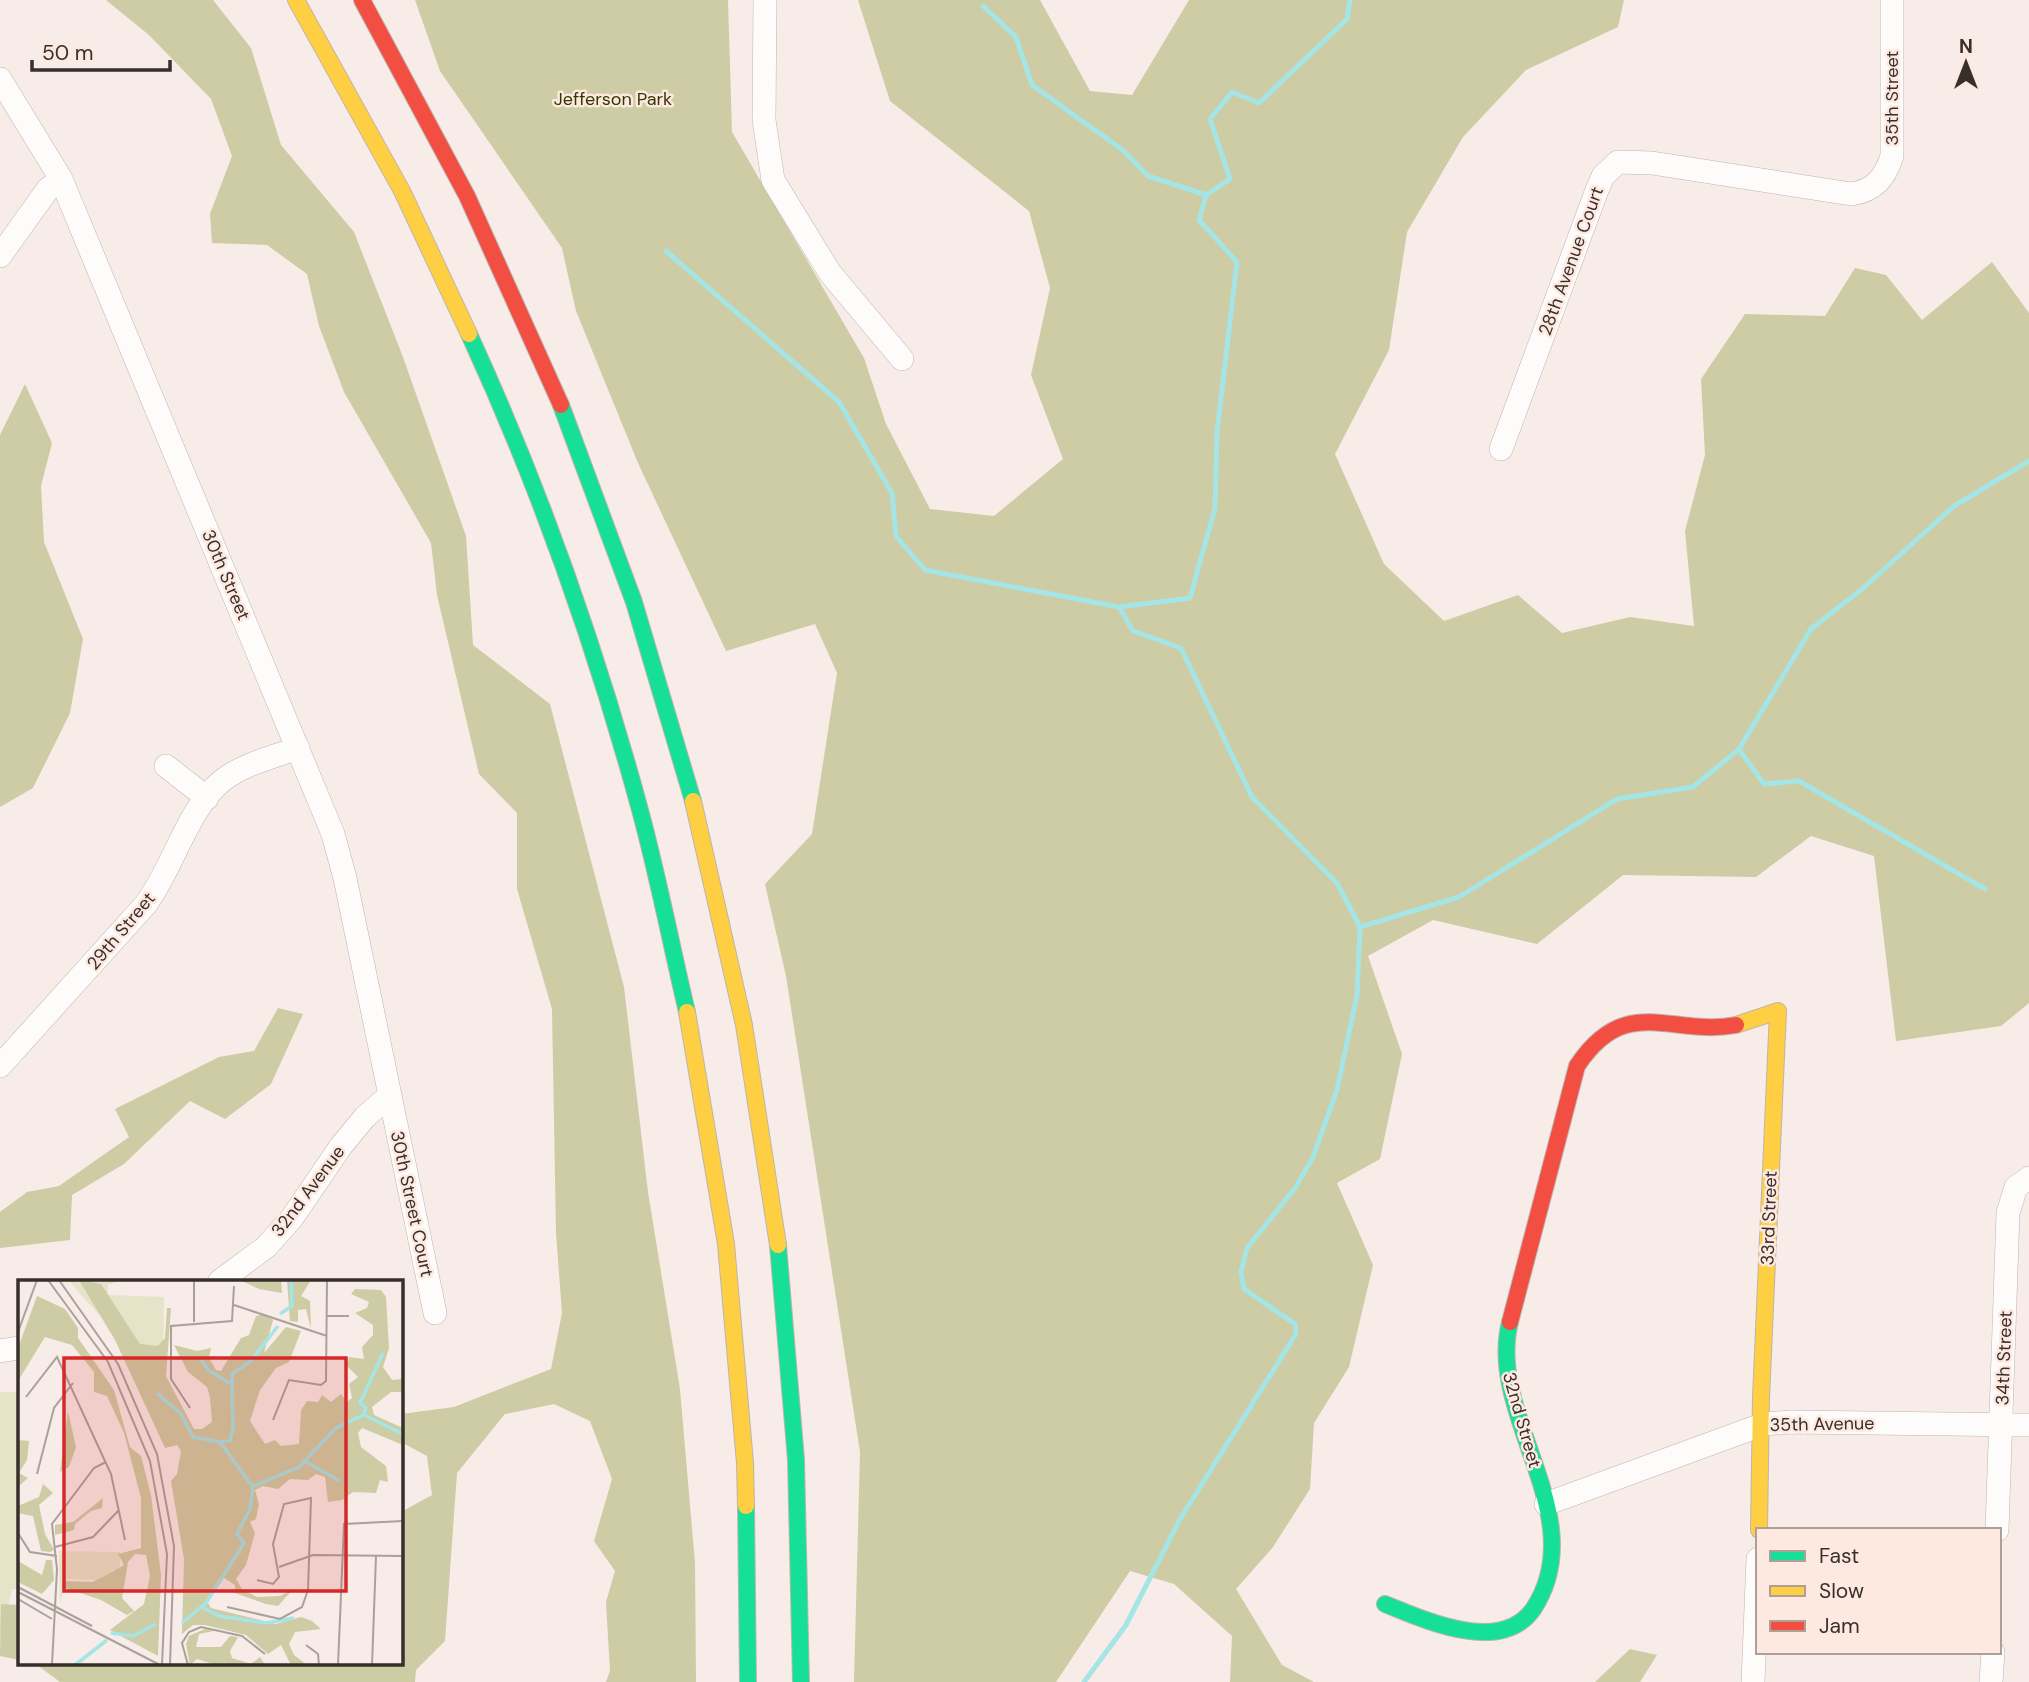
<svg xmlns="http://www.w3.org/2000/svg" width="2029" height="1682" viewBox="0 0 2029 1682" font-family="'DM Sans',sans-serif">
<style>
.green{fill:#e5e3c8}
.forest{fill:#cdcca4}
.lines{fill:none;stroke-linecap:round;stroke-linejoin:round}
.stream{stroke:#a5e5e5;stroke-width:5}
.street-casing{stroke:#bdb4b1;stroke-width:24}
.fast-casing{stroke:#bdb4b1;stroke-width:18}
.slow-casing{stroke:#bdb4b1;stroke-width:18}
.jam-casing{stroke:#bdb4b1;stroke-width:18}
.street{stroke:#fefcfb;stroke-width:23}
.fast{stroke:#16e098;stroke-width:16}
.slow{stroke:#ffcf43;stroke-width:16}
.jam{stroke:#f24e42;stroke-width:16}
.labels{text-anchor:middle;stroke-width:5;stroke-linejoin:round;paint-order:stroke}
.street-label{font-size:18px;fill:#372f2b;stroke:#fee9e0}
.park-label{font-size:18px;fill:#343800;stroke:#fee9e0}
.inset-river{fill:none;stroke:#a5e5e5;stroke-width:3.5}
.inset-road{fill:none;stroke:#aaa09c;stroke-width:2}
.view{fill:#d62828;fill-opacity:0.15;stroke:#d62828;stroke-width:3.5}
.inset-edge{fill:none;stroke:#372f2b;stroke-width:3.5}
</style>
<rect width="100%" height="100%" fill="#f7ece7"/>
<path class="green" d="M0 1392H19V1589H12L0 1638Z"/>
<path class="forest" d="M106 0H213L251 48 281 145 354 232 403 357 466 536 473 645 550 704 624 987 648 1192 680 1389 695 1563 696 1682H606L610 1671 606 1602 615 1571 594 1541 612 1479 590 1421 554 1404 505 1414 457 1473 445 1641 416 1670 415 1682H60L37 1665 29 1663H401V1512L432 1495 427 1456 401 1442V1414L454 1407 551 1369 562 1313 556 1233 552 1009 517 889V813L479 774 437 595 431 543 344 392 319 326 307 274 267 245 212 243 210 214 232 156 211 99 149 35Z
M415 0H728L732 132 864 358 886 424 930 509 994 516 1063 459 1031 375 1050 288 1029 211 890 101 858 0H1040L1090 91 1132 95 1189 0H1624L1618 27 1526 70 1463 137 1407 232 1389 350 1335 454 1384 564 1444 621 1518 595 1562 633 1630 617 1694 626 1685 531 1705 455 1701 379 1745 314 1825 316 1855 268 1886 275 1922 320 1992 262 2029 313V1003L2001 1026 1896 1041 1874 856 1811 836 1756 877 1623 875 1537 944 1433 920 1368 956 1402 1054 1380 1159 1337 1183 1373 1265 1349 1367 1314 1423 1310 1489 1273 1547 1236 1589 1282 1665 1314 1682H1230L1232 1636 1174 1584 1130 1571 1056 1682H854L860 1452 786 976 765 884 812 834 837 673 815 624 726 651 638 463 576 311 562 248 440 71Z
M25 384 52 443 41 486 44 542 83 639 70 713 33 788 0 807V435Z
M278 1008 303 1014 271 1084 225 1119 190 1101 124 1164 72 1195 70 1240 0 1248V1212L27 1192 59 1186 129 1137 115 1109 219 1057 254 1051Z
M1 1604 19 1605V1660L0 1656Z
M1630 1649 1657 1655 1640 1682H1595Z"/>
<g class="lines">
<path class="stream" d="M983 6 1016 37 1032 85 1124 151 1148 176 1206 195
M666 251 839 402 892 493 896 536 925 570 1119 607
M1739 749 1764 784 1799 781 1985 889
M1360 927 1459 897 1617 799 1693 787 1739 749 1811 629 1862 589 1954 506 2029 461
M1084 1682 1126 1625 1180 1519 1296 1334 1295 1324 1244 1289 1241 1272 1247 1248 1295 1188 1313 1157 1337 1090 1357 995 1360 927 1337 883 1252 797 1181 648 1133 631 1119 607 1190 598 1215 508 1217 432 1237 262 1199 220 1206 195 1230 179 1210 119 1232 92 1259 103 1347 19 1350 0"/>
<defs>
<path id="street" d="M765 0 764 120 773 180 830 273 902 359
M0 79 61 179 333 834 345 878 435 1313
M0 256 48 189 61 179
M1501 449 1597 190 1603 176 1618 162 1652 163 1851 194C1874 191 1885 178 1892 156V0
M166 766 207 798
M0 1066 146 904C173 868 188 807 223 780 244 764 273 757 298 748
M220 1281 266 1247 292 1218 341 1146 365 1117 390 1095
M0 1351 19 1348
M1546 1504 1764 1424 1790 1422 2029 1425
M1997 1530 2008 1213 2016 1187 2029 1178
M1753 1682 1758 1559
M1991 1682 1993 1652"/>
<path id="fast" d="M469 334C539 486 596 648 640 810 658 876 671 944 687 1012
M561 405 634 602 693 801
M778 1245 796 1460 801 1682
M746 1506 748 1682
M1385 1604C1425 1620 1502 1656 1534 1608 1593 1516 1486 1416 1510 1322"/>
<path id="slow" d="M296 0 402 191 469 334
M693 801 744 1025 778 1245
M687 1012 726 1244 745 1463 746 1506
M1736 1025 1778 1011 1761 1398 1759 1530"/>
<path id="jam" d="M362 0 467 196 561 405
M1510 1322 1577 1066C1626 992 1671 1037 1736 1025"/>
</defs>
<use href="#street" class="street-casing"/>
<use href="#fast" class="fast-casing"/>
<use href="#slow" class="slow-casing"/>
<use href="#jam" class="jam-casing"/>
<use href="#street" class="street"/>
<use href="#fast" class="fast"/>
<use href="#slow" class="slow"/>
<use href="#jam" class="jam"/>
</g>
<g class="labels">
<g class="street-label">
<text transform="translate(1892 98) rotate(-90)" y="6">35th Street</text>
<text transform="translate(1571 261) rotate(-70)" y="6">28th Avenue Court</text>
<text transform="translate(226 575) rotate(67)" y="6">30th Street</text>
<text transform="translate(121 931) rotate(-50)" y="6">29th Street</text>
<text transform="translate(308 1191) rotate(-53)" y="6">32nd Avenue</text>
<text transform="translate(412 1204) rotate(78)" y="6">30th Street Court</text>
<text transform="translate(1769 1218) rotate(-88)" y="6">33rd Street</text>
<text transform="translate(2004 1358) rotate(-88)" y="6">34th Street</text>
<text transform="translate(1522 1420) rotate(74)" y="6">32nd Street</text>
<text transform="translate(1822 1424) rotate(-1)" y="6">35th Avenue</text>
</g>
<g class="park-label">
<text x="613" y="105">Jefferson Park</text>
</g>
</g>
<g transform="translate(18 1280)">
<rect width="385" height="385" fill="#f7ece7"/>
<path d="M50 0H103L90 5V15L146 17 144 146 93 48ZM41 271 102 272V290H95L90 300 48 299 42 324Z" fill="#e5e3c8"/>
<path d="M61 0 83 4 122 64 140 66 147 58 149 28H153L148 96 176 149H184L194 142 192 118 189 107 170 92 156 65 179 71 193 68 191 78 198 90 203 91 223 58 231 55 238 36 246 34 255 40 246 73 268 47 283 51 271 82 258 88 242 110 232 141 247 164 257 160 263 166 281 164 283 130 289 121 300 122 304 115 313 122 323 114 329 122 334 118 331 104 340 97 329 86 331 77 346 79 344 67 355 55V45L337 33 349 28 351 22 333 14 337 9 363 10 368 17 371 68 365 87 374 100 383 99 385 112H373L354 127 356 135 385 148V165L344 148 340 153 343 167 368 186 370 202 362 200 358 213 335 212 324 220 310 222 307 197 298 194 290 200 272 199 260 209 245 206 237 210 241 224 238 239 232 242 237 253 228 285 218 299 224 309 239 317 262 316 276 308 260 326 248 324 217 313V305L203 296 188 320 193 328 258 344 283 337 294 341 303 349 277 352 271 364 276 375 289 385H273L263 365 250 374 228 355 187 345H175L164 354 166 279 153 201 159 194 163 171 159 165 147 168 97 60ZM222 0H263L264 13 241 9ZM269 0H293L283 16 292 21 293 49 288 29 280 30V42L272 41ZM19 16 47 29 60 48V58L96 110 112 167 123 176 133 215 143 295 140 376 92 350 126 324 132 296 128 275 117 274 110 282 104 318 116 331 109 335 83 320 45 307 47 301 74 302 85 297 106 285 100 274 123 268V218L106 153 89 116 76 112V92L54 65 27 57 0 101V68ZM50 131 58 167 51 187 42 192ZM0 160 11 161 9 180 1 193 10 198 0 207ZM25 204 35 213 21 225 27 254 36 270 32 272 23 271 15 236 0 233V226L21 217ZM85 218 84 228 73 231 57 244 56 250 37 255V245L55 242ZM28 280H34L36 300 24 314 0 302V281L24 295ZM187 349 196 351 181 354 178 367H203L212 356 220 357 212 371 214 378 233 384 242 377 247 385H198L179 379 172 385 168 364 171 356Z" fill="#cdcca4"/>
<path class="inset-river" d="M262 34 274 26 273 0M183 79 190 90 213 104M139 113 163 134 175 157 202 162M346 135 385 154M288 182 322 201M236 206 281 187 318 148 345 135 348 128 342 123 365 73M184 327 201 336 248 343 276 338M164 343 188 323 226 263 219 254 232 229 235 207 202 162 212 161 215 148 214 94 233 81 260 46M93 353 115 356 138 344M57 385 89 360"/>
<path class="inset-road" d="M30 0 90 82 132 181 149 274 144 385M41 0 100 84 139 174 156 266 152 385M216 25 309 56M309 36H331M176 42V0M0 52 19 0M8 117 39 77 93 194 107 260M172 128 153 99V46L214 41 216 6M255 140 271 100 303 105 308 101 309 0M19 194 36 128 55 103M0 239V253L12 272 39 276M37 267 75 257 101 230M261 287 295 275 385 276M0 307 74 346M0 312 142 385M0 319 34 339M209 327 262 339 284 327 290 310 293 218 266 224 255 264 261 297 255 304 239 300M288 365 300 374 301 385M34 385 39 289 34 244 76 188 88 182M170 385 164 363 171 352 183 347 224 356 247 374M320 385 326 244 385 241M354 385 358 276"/>
<path class="view" d="M46 78H328V311H46Z"/>
<rect width="385" height="385" class="inset-edge"/>
</g>
<rect x="1756" y="1528" width="245" height="126" fill="#fee9e0" stroke="#ae9f98" stroke-width="2"/>
<rect x="1770" y="1551" width="35" height="10" fill="#16e098" stroke="#ae9f98" stroke-width="2"/>
<text x="1819" y="1563" font-size="21" fill="#372f2b">Fast</text>
<rect x="1770" y="1586" width="35" height="10" fill="#ffcf43" stroke="#ae9f98" stroke-width="2"/>
<text x="1819" y="1598" font-size="21" fill="#372f2b">Slow</text>
<rect x="1770" y="1621" width="35" height="10" fill="#f24e42" stroke="#ae9f98" stroke-width="2"/>
<text x="1819" y="1633" font-size="21" fill="#372f2b">Jam</text>
<g transform="translate(1966 63)" stroke="#fee9e0" stroke-width="5" paint-order="stroke">
<path d="M0-5L12 26L0 18L-12 26Z" fill="#372f2b"/>
<text y="-10" font-size="19" font-weight="bold" text-anchor="middle" fill="#372f2b">N</text>
</g>
<path d="M32 60v10h138v-10" fill="none" stroke="#372f2b" stroke-width="3.5"/>
<text x="42" y="60" font-size="21" fill="#372f2b" stroke="#fee9e0" stroke-width="5" paint-order="stroke">50 m</text>
</svg>
